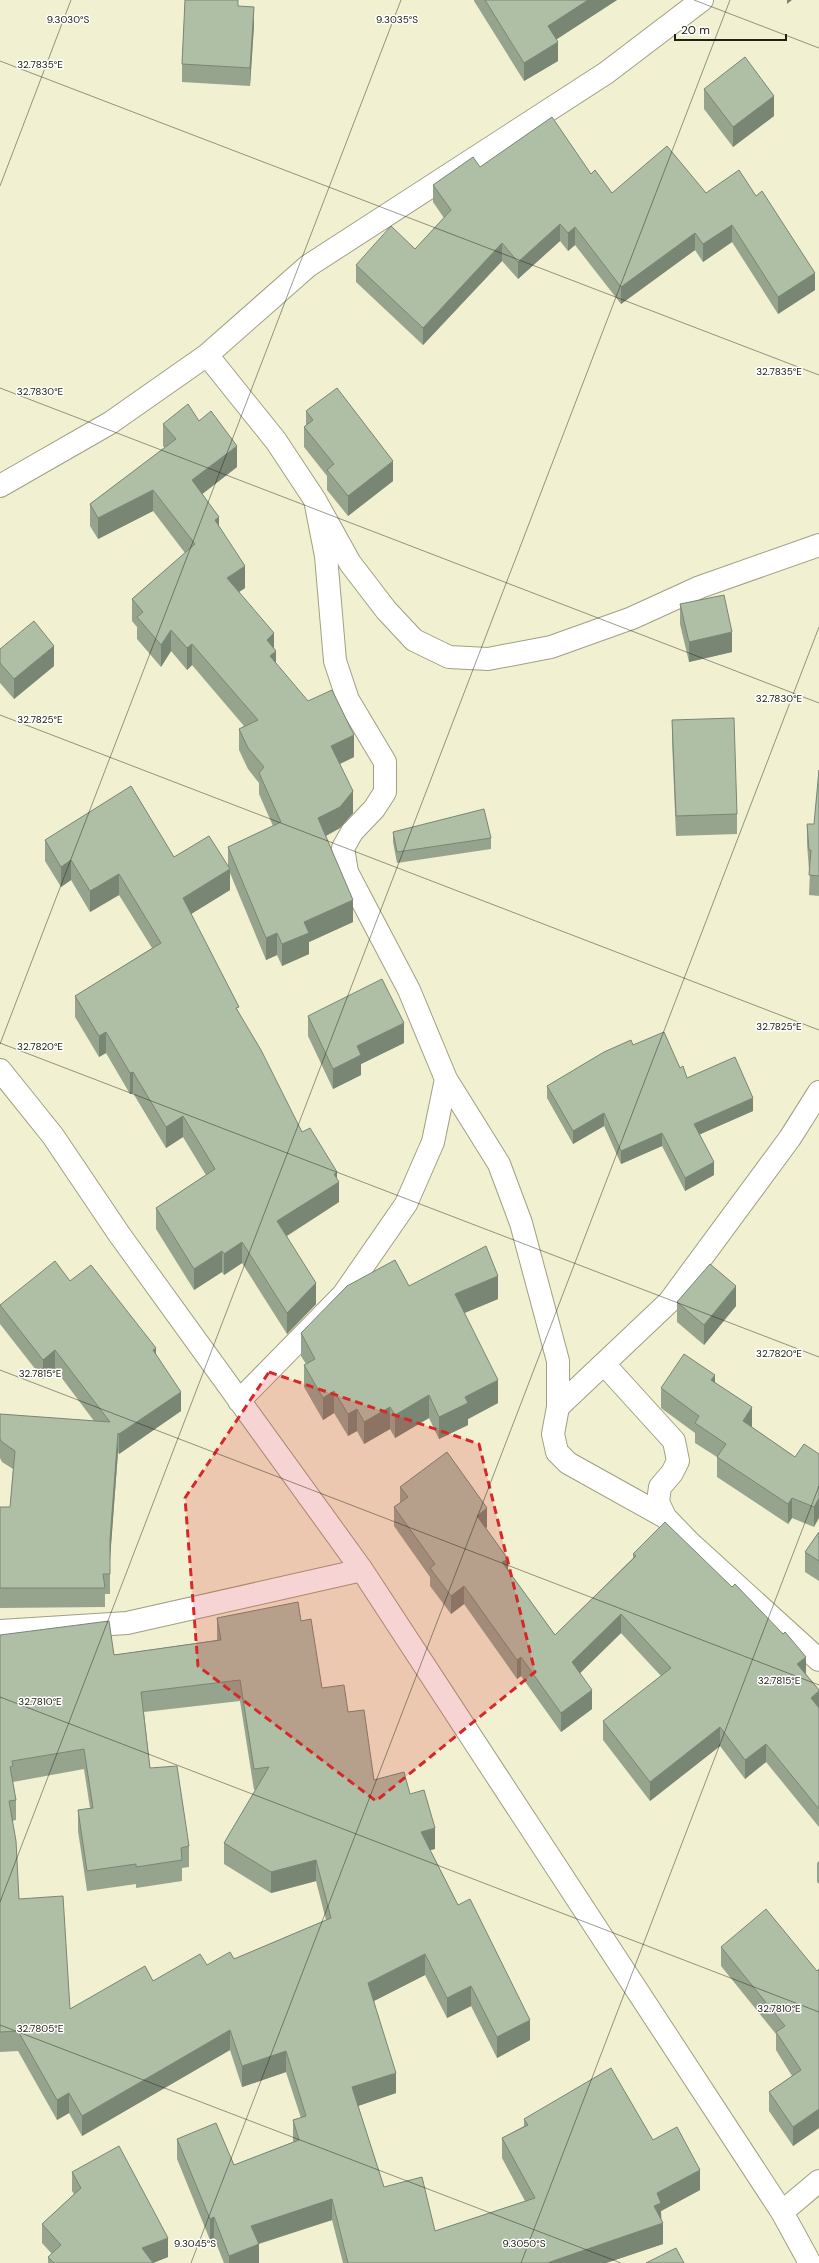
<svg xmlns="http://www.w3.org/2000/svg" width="819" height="2263" viewBox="0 0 819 2263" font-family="'DM Sans',sans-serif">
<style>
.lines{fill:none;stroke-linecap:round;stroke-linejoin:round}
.minor-casing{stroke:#a19f82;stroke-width:24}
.minor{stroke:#fff;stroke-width:22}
.wall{fill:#96a48e;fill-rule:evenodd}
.shaded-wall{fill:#7a8674}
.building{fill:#aebfa5;stroke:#7a8674;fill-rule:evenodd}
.marked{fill:#d62828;fill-opacity:0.2;stroke:#d62828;stroke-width:3;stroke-dasharray:8 5;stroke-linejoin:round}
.ticks{fill:none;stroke:#222116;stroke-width:1;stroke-opacity:0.45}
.ticks-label{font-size:10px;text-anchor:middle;fill:#222116;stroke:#fff;stroke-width:3;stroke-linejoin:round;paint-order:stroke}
</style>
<rect width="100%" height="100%" fill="#f1f0d1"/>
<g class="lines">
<defs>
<path id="minor" d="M207 355 276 441 315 500 350 563 386 610 414 640 449 657 488 659 551 647 632 618 700 587 819 545
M0 486 110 423 207 355 308 266 606 73 702 0
M0 1070 53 1136 119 1234 362 1570 782 2212 810 2263
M446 1079 499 1164 521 1223 558 1361V1407L553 1434 557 1452 568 1463 665 1517
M604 1364 674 1441 678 1461 672 1473 660 1487 658 1502 665 1517 690 1543 819 1660
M239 1401 343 1295 406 1204 433 1142 446 1079 409 990 347 872 343 848 352 832 374 809 385 792V762L348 700 335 661 326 556 315 500
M558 1407 669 1302 790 1138 819 1092
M0 1631 127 1623 362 1570
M782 2212 819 2181"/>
</defs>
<use href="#minor" class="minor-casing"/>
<use href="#minor" class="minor"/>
</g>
<path class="wall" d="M185 0H238V6L254 25 250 86 182 82V64Z
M474 0H617L556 39 558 61 524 81 474 1Z
M704 89 774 116 733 147 704 109Z
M480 167 591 174 612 193H706L815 290 778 314 732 242 703 262 695 250 621 304 575 245 568 251 560 241 518 279 502 261 423 345 356 282V265L415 249 444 218 433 202V185Z
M306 411 393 481 348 516 327 490V476L304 447V427L306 425Z
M199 421 237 467 202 494 219 526 245 588 239 592 274 648 276 665 354 757 340 764 353 813 340 828 326 836 353 922 309 942V954L282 966 277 955 266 960 230 873V890L191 914 239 1013 302 1132 337 1178 339 1202 287 1236 316 1304 287 1334 242 1263 224 1275 222 1272 194 1290 156 1229V1208L206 1175 183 1137 166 1148 133 1093 130 1094 106 1053 99 1057 75 1017V996L152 948 119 895 90 912 71 880 61 887 45 861V840L174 857 228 866V847L273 826 259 794V783L248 769 239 750V729L244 726 192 665 187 670 171 651 161 667 137 639V627L132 621V599L185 553 153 511 98 539 90 526V504L165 448 163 446V424Z
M680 604 732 652 689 662 680 624Z
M0 649 54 666 14 699 0 683Z
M672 720 737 814V834L676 836 672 740Z
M819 770V896L809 895 810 870H809L807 844V824H814Z
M393 832 491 838V849L397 863 393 842Z
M308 1016 404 1043 361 1064V1075L333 1089 308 1036Z
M633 1045 680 1068 687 1078 753 1111 700 1134 714 1175 685 1191 662 1146 621 1164 604 1126 573 1144 547 1098V1086Z
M70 1281 156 1354 181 1411 119 1454 118 1452 110 1557V1594H105V1607L0 1608V1507H10L13 1469 2 1462 0 1458V1414L94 1421 55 1369 43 1379 0 1324V1305Z
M409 1286 498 1299 464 1313 498 1403 468 1419V1425L439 1439 429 1418 395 1438 390 1429 364 1444 357 1431 348 1436 334 1413 323 1420 304 1387V1365L306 1364 301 1356V1333Z
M677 1302 736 1306 704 1345 677 1322Z
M715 1382 752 1427 795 1457 819 1454 814 1527 792 1518 788 1524 717 1477V1457L695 1443V1433L661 1408V1388Z
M400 1487 487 1527 486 1528 508 1570 555 1635 633 1558V1554L806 1674 819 1690V1827L766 1762 745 1779 720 1746 650 1801 603 1740V1721L661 1676 621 1633 580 1673 592 1709 561 1732 521 1676 517 1679 464 1604 451 1614 430 1586V1577L394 1526V1507L400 1503Z
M819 1532V1581L805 1572V1552Z
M217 1618 301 1621 322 1688 348 1712 374 1780 410 1794 435 1849 430 1850 458 1905 530 2040 497 2058 471 2006 447 2018 425 1975 374 2001 396 2093 358 2106 384 2187 435 2231 525 2201 502 2158V2138L524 2126V2119L653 2140 700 2190 661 2211 663 2244 606 2263H343L332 2220 259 2244V2263H224L214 2238 210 2240 177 2159V2139L234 2165 293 2142V2120L301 2118 286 2072 242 2087 230 2050 82 2136 69 2113 57 2120 18 2051 0 2052V1635L114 1655 217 1640ZM240 1701 254 1790 256 1789 224 1843V1864L271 1893 316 1881 326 1920 234 1959 207 1965 153 1981 70 2009 19 1899 12 1821 16 1820V1800L13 1782 84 1769 90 1808 78 1810V1831L87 1891 136 1884V1888L182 1881V1868L189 1867V1846L150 1768 144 1712Z
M819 1861V1884L817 1882V1863Z
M721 1947 817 1971 819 1969V2128L793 2146 769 2111V2092L792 2076 776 2050V2034L721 1966Z
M72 2172 168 2257 153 2263H48V2257L52 2254 42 2243V2224L74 2194 72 2191Z"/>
<path class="shaded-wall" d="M588 0H617L548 45V26Z
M787 0H792L787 4Z
M254 7V25L250 86V68Z
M558 42V61L524 81V63Z
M774 96V116L733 147V127Z
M560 224V241L518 279V262Z
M732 225V242L703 262V244Z
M575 227V245L568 251V233Z
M695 233V250L621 304V287Z
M502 243V261L423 345V328Z
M815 273V290L778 314V297Z
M237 446V467L192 502V480Z
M393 461V481L348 516V496Z
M153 490V511L98 539V518Z
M219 517V538L215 520Z
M245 566V588L227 600V578Z
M171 630V651L161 667V645Z
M732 632V652L689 662V642Z
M274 633V653L276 651V672L270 678 267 640Z
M192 644V665L187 670V648Z
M54 646V666L14 699V679Z
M354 735V757L331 768V746Z
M353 791V813L340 828 318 840V818Z
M71 860V880L61 887V867Z
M230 869V890L183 919V898Z
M119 874V895L90 912V891Z
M353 900V922L309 942V954L282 966V944L304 922Z
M277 933V955L266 960V938Z
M404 1023V1043L361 1064V1075L333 1089V1069L357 1046Z
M106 1032V1053L99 1057V1036Z
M133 1072V1093L130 1094V1073Z
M753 1098V1111L694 1137V1124Z
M604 1113V1126L573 1144V1131Z
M183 1116V1137L166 1148V1127Z
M662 1133V1146L621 1164V1151Z
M714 1162V1175L685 1191V1178Z
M337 1172V1183L339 1182V1202L277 1242V1221L334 1174Z
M242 1242V1263L224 1275V1254Z
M222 1251V1272L194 1290V1269Z
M498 1276V1299L455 1317V1294Z
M316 1283V1304L287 1334V1313Z
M736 1286V1306L704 1345V1325Z
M156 1348V1367L153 1350Z
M55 1350V1369L43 1379V1360Z
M715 1375V1395L711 1380Z
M498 1380V1403L468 1419V1425L439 1439V1417L465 1397Z
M334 1391V1413L323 1420V1398Z
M181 1392V1411L119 1454V1434Z
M429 1395V1418L395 1438V1415Z
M390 1407V1429L364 1444V1422Z
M752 1407V1427L743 1421Z
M357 1409V1431L348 1436V1414Z
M118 1433V1452L110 1560V1540Z
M792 1498V1518L788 1524V1504Z
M819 1498V1518L814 1527V1507Z
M487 1508V1527L477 1534V1516Z
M508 1559V1577L502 1562Z
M464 1586V1604L451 1614V1596Z
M621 1614V1633L572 1681V1662Z
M521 1657V1676L517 1679V1660Z
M806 1657V1675L797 1664Z
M592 1690V1709L561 1732V1713Z
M819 1691V1710L811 1698Z
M720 1727V1746L650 1801V1782Z
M766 1744V1762L745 1779V1760Z
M435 1828V1849L421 1852V1832Z
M316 1860V1881L271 1893V1872Z
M425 1954V1975L368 2004V1983Z
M471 1986V2006L447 2018V1998Z
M530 2020V2040L497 2058V2037Z
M230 2030V2050L82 2136V2116Z
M286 2051V2072L242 2087V2066Z
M396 2073V2093L352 2108V2087Z
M69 2093V2113L57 2120V2100Z
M819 2109V2128L793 2146V2127Z
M700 2170V2190L661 2211V2224L663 2223V2244L606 2263H547L654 2206 657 2193Z
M332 2199V2220L251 2246V2226Z
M214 2217V2238L210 2240V2219Z
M168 2238V2257L153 2263 142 2248Z
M259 2244V2263H229V2256Z"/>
<path class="building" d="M185 0H238V6L254 7 250 68 182 64Z
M485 0H588L548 26 558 42 524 63Z
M745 57 774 96 733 127 704 89Z
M552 117 591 174 595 170 612 193 667 146 706 193 739 170 756 196 762 191 815 273 778 297 732 225 703 244 695 233 621 287 575 227 568 233 560 224 518 262 502 243 423 328 356 265 391 226 415 249 451 210 433 185 473 157 480 167Z
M337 388 393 461 348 496 327 470 334 464 304 427 313 420 306 411Z
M188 404 199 421 211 411 237 446 192 480 219 517 215 520 245 566 227 578 274 633 267 640 276 651 270 656 308 701 332 690 354 735 331 746 353 791 340 807 318 818 353 900 304 922 309 933 282 944 277 933 266 938 228 847 281 822 259 773 264 767 248 748 239 729 258 720 192 644 187 648 171 630 161 645 137 617 143 612 132 599 195 544 153 490 98 518 90 504 176 439 163 424Z
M724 595 732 632 689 642 680 604Z
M34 621 54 646 14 679 0 663V649Z
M734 718 737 814 676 816 672 720Z
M819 770V876L809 875 811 850H809L807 824H814Z
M131 786 174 857 209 836 230 869 183 898 239 1007 236 1008 261 1050 302 1132 310 1128 337 1172 334 1174 339 1182 277 1221 316 1283 287 1313 242 1242 224 1254 222 1251 194 1269 156 1208 215 1169 183 1116 166 1127 133 1072 130 1073 106 1032 99 1036 75 996 161 943 119 874 90 891 71 860 61 867 45 840Z
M484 809 491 838 397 852 393 832Z
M382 979 404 1023 357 1046 361 1055 333 1069 308 1016Z
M664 1032 680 1068 683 1066 687 1078 735 1057 753 1098 694 1124 714 1162 685 1178 662 1133 621 1151 604 1113 573 1131 547 1086 604 1052 631 1040 633 1045Z
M486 1246 498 1276 455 1294 498 1380 465 1397 468 1403 439 1417 429 1395 395 1415 390 1407 364 1422 357 1409 348 1414 334 1391 323 1398 304 1365 315 1359 301 1333 347 1286 395 1260 409 1286Z
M55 1261 70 1281 91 1265 156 1348 153 1350 181 1392 119 1434 118 1433 110 1540V1574H103L105 1588H0V1507H10L15 1451 2 1442 0 1439V1414L110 1422 55 1350 43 1360 0 1305Z
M710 1264 736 1286 704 1325 677 1302Z
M684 1354 715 1375 711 1380 752 1407 743 1421 795 1457 804 1444 819 1454V1498L814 1507 792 1498 788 1504 717 1457 726 1444 695 1423 699 1416 661 1388Z
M447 1452 487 1508 477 1516 508 1559 502 1562 555 1635 636 1556 633 1554 665 1522 732 1587 735 1584 783 1634 785 1632 806 1657 797 1664 819 1690V1691L811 1698 819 1708V1809L766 1744 745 1760 720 1727 650 1782 603 1721 671 1668 621 1614 572 1662 592 1690 561 1713 521 1657 517 1660 464 1586 451 1596 430 1568 435 1564 394 1507 408 1497 400 1487Z
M819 1532V1561L805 1552Z
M298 1602 301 1621 311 1619 322 1688 344 1685 348 1712 364 1710 374 1780 404 1772 410 1794 424 1790 435 1828 421 1832 458 1905 470 1899 530 2020 497 2037 471 1986 447 1998 425 1954 368 1983 396 2073 352 2087 384 2187 422 2177 435 2231 535 2198 502 2138 528 2125 524 2119 611 2068 653 2140 677 2127 700 2170 657 2193 661 2203 654 2206 663 2223 547 2263H348L332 2199 251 2226 259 2244 229 2256 214 2217 210 2219 177 2139 216 2123 234 2165 299 2140 293 2120 306 2116 286 2051 242 2066 230 2030 82 2116 69 2093 57 2100 18 2031 0 2032V1635L109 1621 114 1655 221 1640 217 1618ZM240 1680 254 1769 269 1767 224 1843 271 1872 316 1860 331 1918 234 1959 230 1952 207 1965 200 1954 153 1981 145 1966 70 2009 63 1896 19 1899 16 1841 9 1801 16 1800 10 1767 13 1766 12 1761 84 1749 93 1808 78 1810 87 1871 136 1864V1867L182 1860 181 1848 189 1846 177 1766 150 1768 141 1692Z
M766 1909 817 1971 819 1969V2109L793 2127 769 2092 801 2070 776 2032 785 2026 721 1947Z
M119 2146 168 2238 142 2248 153 2263H54L48 2257 61 2245 42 2224 81 2188 72 2172Z
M676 2248 684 2263H646Z"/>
<path class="marked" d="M269 1372 479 1444 535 1672 376 1801 198 1666 185 1498Z"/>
<path class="ticks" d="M694 0 819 48M0 61 819 375M0 186 71 0M0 388 819 703M0 715 819 1030M0 1043 819 1357M0 1044 401 0M0 1370 819 1685M0 1697 819 2012M0 1902 730 0M0 2025 621 2263M191 2263 819 627M521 2263 819 1486"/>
<g class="ticks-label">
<text x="68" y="23">9.3030°S</text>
<text x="397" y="23">9.3035°S</text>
<text x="40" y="68">32.7835°E</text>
<text x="779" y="375">32.7835°E</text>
<text x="40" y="395">32.7830°E</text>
<text x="779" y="702">32.7830°E</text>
<text x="40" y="723">32.7825°E</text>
<text x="779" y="1030">32.7825°E</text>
<text x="40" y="1050">32.7820°E</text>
<text x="779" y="1357">32.7820°E</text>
<text x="40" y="1377">32.7815°E</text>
<text x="779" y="1684">32.7815°E</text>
<text x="40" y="1705">32.7810°E</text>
<text x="779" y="2012">32.7810°E</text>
<text x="40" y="2032">32.7805°E</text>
<text x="195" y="2247">9.3045°S</text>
<text x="524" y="2247">9.3050°S</text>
</g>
<path d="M675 34v6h111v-6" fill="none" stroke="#222116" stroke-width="2"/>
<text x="681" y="34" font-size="12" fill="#222116" stroke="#ffffff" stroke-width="3" paint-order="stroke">20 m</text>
</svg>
